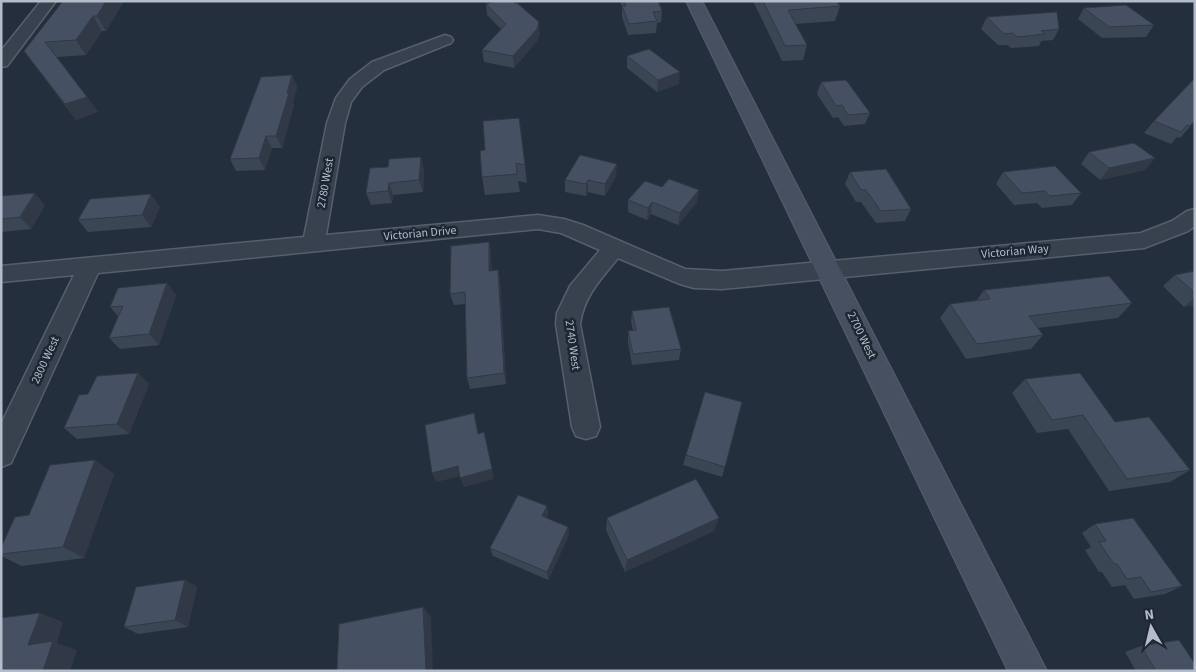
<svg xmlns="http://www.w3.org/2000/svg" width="1196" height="672" viewBox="0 0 1196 672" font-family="'Source Sans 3',sans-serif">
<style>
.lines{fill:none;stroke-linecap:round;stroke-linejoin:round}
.street-casing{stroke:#565f6c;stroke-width:3}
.secondary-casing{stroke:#565f6c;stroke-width:2}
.street{fill:#38414e;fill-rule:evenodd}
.secondary{fill:#465061;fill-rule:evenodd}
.wall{fill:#3b4654}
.shaded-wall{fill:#303945}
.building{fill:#455162;stroke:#303945}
.labels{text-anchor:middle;stroke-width:5;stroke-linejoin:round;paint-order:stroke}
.street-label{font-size:12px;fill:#b4bcc9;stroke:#1d2633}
</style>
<rect width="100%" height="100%" fill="#242f3e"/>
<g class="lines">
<defs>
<path id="street" d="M41 1H56L7 66 1 67V51Z
M445 35 451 37 453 40 451 43 384 70 362 87 351 102 345 123 326 235 538 215 564 219 583 225 685 269 722 271 1141 233 1172 221 1187 211 1195 209V226L1188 231 1144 248 722 289 694 288 680 284 618 258C601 279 584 296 580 324L600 427 596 436 586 439 576 436 572 427 556 324 557 313 570 286 600 250 561 233 538 229 98 273 11 463 1 467V424L74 275 1 282V266L304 237 327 123 336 98 350 79 372 62Z"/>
<path id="secondary" d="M686 1H702L1047 671H1008Z"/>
</defs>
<use href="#street" class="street-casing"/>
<use href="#secondary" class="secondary-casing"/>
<use href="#street" class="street"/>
<use href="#secondary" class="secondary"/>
</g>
<path class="wall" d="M63 1H124L106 31H102L86 55 57 57 87 97 98 112 76 120 24 51Z
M620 1H658L662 11 661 22 657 23 656 33 628 35 622 17V7Z
M753 1H836L840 6 835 21 795 24 807 45 803 60 782 61Z
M486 4 540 34 537 41 514 68 484 62 482 50 501 29 487 15Z
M1084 8 1154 25 1146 37 1102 38 1078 19Z
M987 17 1059 29 1053 40 1041 41 1039 46 1011 48 1007 45H998L981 29Z
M627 56 679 84 657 92 627 68Z
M292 75 297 87 293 102 294 105 282 148H272L265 170 236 171 230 159Z
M1195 79V121L1180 138 1177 137 1171 144 1144 133 1154 121Z
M821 82 870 113 865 124 844 126 838 117 833 118 817 94Z
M519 118 527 183 518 181 520 192 485 195 482 177 485 150Z
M1089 152 1155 158 1145 170 1100 180 1081 164Z
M370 168 424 169 423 192 393 195 392 203 371 205 366 193Z
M850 172 911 209 905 221 876 223 861 202H856L845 184Z
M1003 172 1081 193 1072 205 1042 208 1037 203 1014 205 996 184Z
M616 176 605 196 588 192 586 196 565 192V180Z
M662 187 697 202 678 225 651 214 647 220 628 212V200Z
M1 196 45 205 31 229 1 232Z
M160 207 151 227 88 232 78 220Z
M489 242 491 254V270H498L500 281 506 384 470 389 467 378 466 304 454 305 450 294Z
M1195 271V305L1184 307 1163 286 1175 275Z
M167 283 176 295 159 345 120 349 109 338 118 316 110 307Z
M984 290 1132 303 1118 318 1038 328 1043 335 1031 349 966 359 940 318 950 304 977 300Z
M632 311 681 349 679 360 632 365 628 342V331L633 330 631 322Z
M138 373 149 384 129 434 77 439 64 428Z
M1025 379 1115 422 1190 470 1170 482 1109 491 1068 429 1037 433 1012 393Z
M686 455 725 467 722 477 683 465Z
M95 460 114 474 84 558 22 566 1 556V548L29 515Z
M547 506 548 515 547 518 568 527 569 535 548 580 493 556 490 548Z
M607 518 714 531 625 572 606 530Z
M1095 524 1182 586 1165 594 1134 599 1125 585 1112 587 1102 572H1099L1085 550 1091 547 1082 533Z
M185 580 197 587 188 627 138 634 124 627Z
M1141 646 1195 671H1136L1125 652Z"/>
<path class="shaded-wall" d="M106 1H124L106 31 97 16Z
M93 16 102 31 86 55 76 40Z
M539 22 540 34 537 41 514 68 513 56Z
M680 72 679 84 657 92 658 80Z
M292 75 297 87 293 102 294 105 282 148 276 136 287 93Z
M87 97 98 112 76 120 65 104Z
M266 136 272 148 265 170 259 158Z
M421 157 424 169 423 192 419 180Z
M1155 158 1145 170 1100 180 1109 168Z
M617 164 616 176 605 196V184Z
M588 180V192L586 196V184Z
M389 183 393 195 392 203 388 191Z
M699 190 697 202 678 225 680 213Z
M35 193 45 205 31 229 20 217Z
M151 194 160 207 151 227 142 215Z
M652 202 651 214 647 220 648 208Z
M489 242 491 254 492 282 489 271Z
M498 270 500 281 506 384 504 373Z
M167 283 176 295 159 345 149 334Z
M1195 297V305L1184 307Z
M138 373 149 384 129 434 117 424Z
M484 432 494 479 464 487 460 478Z
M95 460 114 474 84 558 63 547Z
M458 466 462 476 436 482 432 473Z
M547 506 548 515 544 525 542 516Z
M719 518 714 531 625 572 627 560Z
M568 527 569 535 548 580 547 572Z
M185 580 197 587 188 627 175 620Z
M423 607 431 617 433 671H426Z
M40 613 63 622 57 643 77 650 70 671H43L28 645Z"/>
<path class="building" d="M63 1H106L97 16H93L76 40 45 42 87 97 65 104 24 51Z
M496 1H512L515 3H517L539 22 537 29 513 56 482 50 506 24 486 4Z
M624 1H658L662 11 653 12 657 21 629 24 622 6H626Z
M763 1H836L840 6 788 10 807 45 785 46Z
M1126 5 1154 25 1109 27 1084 8Z
M1057 12 1059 29 1041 31 1045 34 1017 37 1013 33 1004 34 987 17Z
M649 49 680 72 658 80 627 56Z
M292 75 287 93H289L276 136H266L259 158 230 159 261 77Z
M1195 79V120L1190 126 1187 125 1181 132 1154 121 1193 80Z
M846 80 870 113 848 115 842 105 836 106 821 82Z
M519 118 525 165 516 163 517 174 482 177 480 151 485 150 483 121Z
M1134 143 1155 158 1109 168 1089 152Z
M580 155 617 164 605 184 588 180 586 184 565 180Z
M421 157 419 180 389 183 388 191 366 193 370 168 388 167 389 159Z
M1055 166 1081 193 1050 196 1045 191 1022 193 1003 172Z
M886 169 911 209 881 211 866 190H861L850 172Z
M669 179 699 190 680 213 652 202 648 208 628 200 645 181 662 187Z
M35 193 20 217 1 219V196Z
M151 194 142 215 78 220 90 199Z
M489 242V271L498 270 504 373 467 378 465 292 450 294 451 246Z
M1195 271V293L1175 275Z
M1109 276 1132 303 1029 316 1043 335 977 344 950 304 990 299 984 290Z
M167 283 149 334 109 338 123 306 110 307 118 288Z
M669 307 681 349 633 354 628 331 636 330 632 311Z
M138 373 117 424 64 428 79 395 88 394 97 376Z
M1080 373 1115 422 1149 417 1190 470 1127 479 1083 415 1052 420 1025 379Z
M705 392 742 402 725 467 686 455Z
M474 413 478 434 484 432 492 469 460 478 458 466 432 473 425 425Z
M95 460 63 547 1 554V548L15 517 29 515 50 465Z
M696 479 719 518 627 560 607 518Z
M518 495 547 506 542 516 568 527 547 572 490 548Z
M1133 518 1182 586 1151 592 1141 577 1127 579 1117 564H1114L1099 542 1106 541 1095 524Z
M185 580 175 620 124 627 136 587Z
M423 607 426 671H337L339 624Z
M40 613 28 645 53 641 43 671H1V618Z
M1179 640 1195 664V671H1156L1141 646Z"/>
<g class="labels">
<g class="street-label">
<text transform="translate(325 183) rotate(-80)" y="4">2780 West</text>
<text transform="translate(420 233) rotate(-5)" y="4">Victorian Drive</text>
<text transform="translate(1015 251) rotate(-5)" y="4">Victorian Way</text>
<text transform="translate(862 335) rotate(64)" y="4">2700 West</text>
<text transform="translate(573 345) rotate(82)" y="4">2740 West</text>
<text transform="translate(45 360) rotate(-65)" y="4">2800 West</text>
</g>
</g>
<rect width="1196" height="672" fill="none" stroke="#b4bcc9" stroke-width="5"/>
<g transform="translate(1151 627) rotate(352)" stroke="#1d2633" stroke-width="4" paint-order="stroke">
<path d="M0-4L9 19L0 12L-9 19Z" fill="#b4bcc9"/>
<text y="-8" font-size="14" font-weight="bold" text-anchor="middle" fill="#b4bcc9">N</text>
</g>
</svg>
